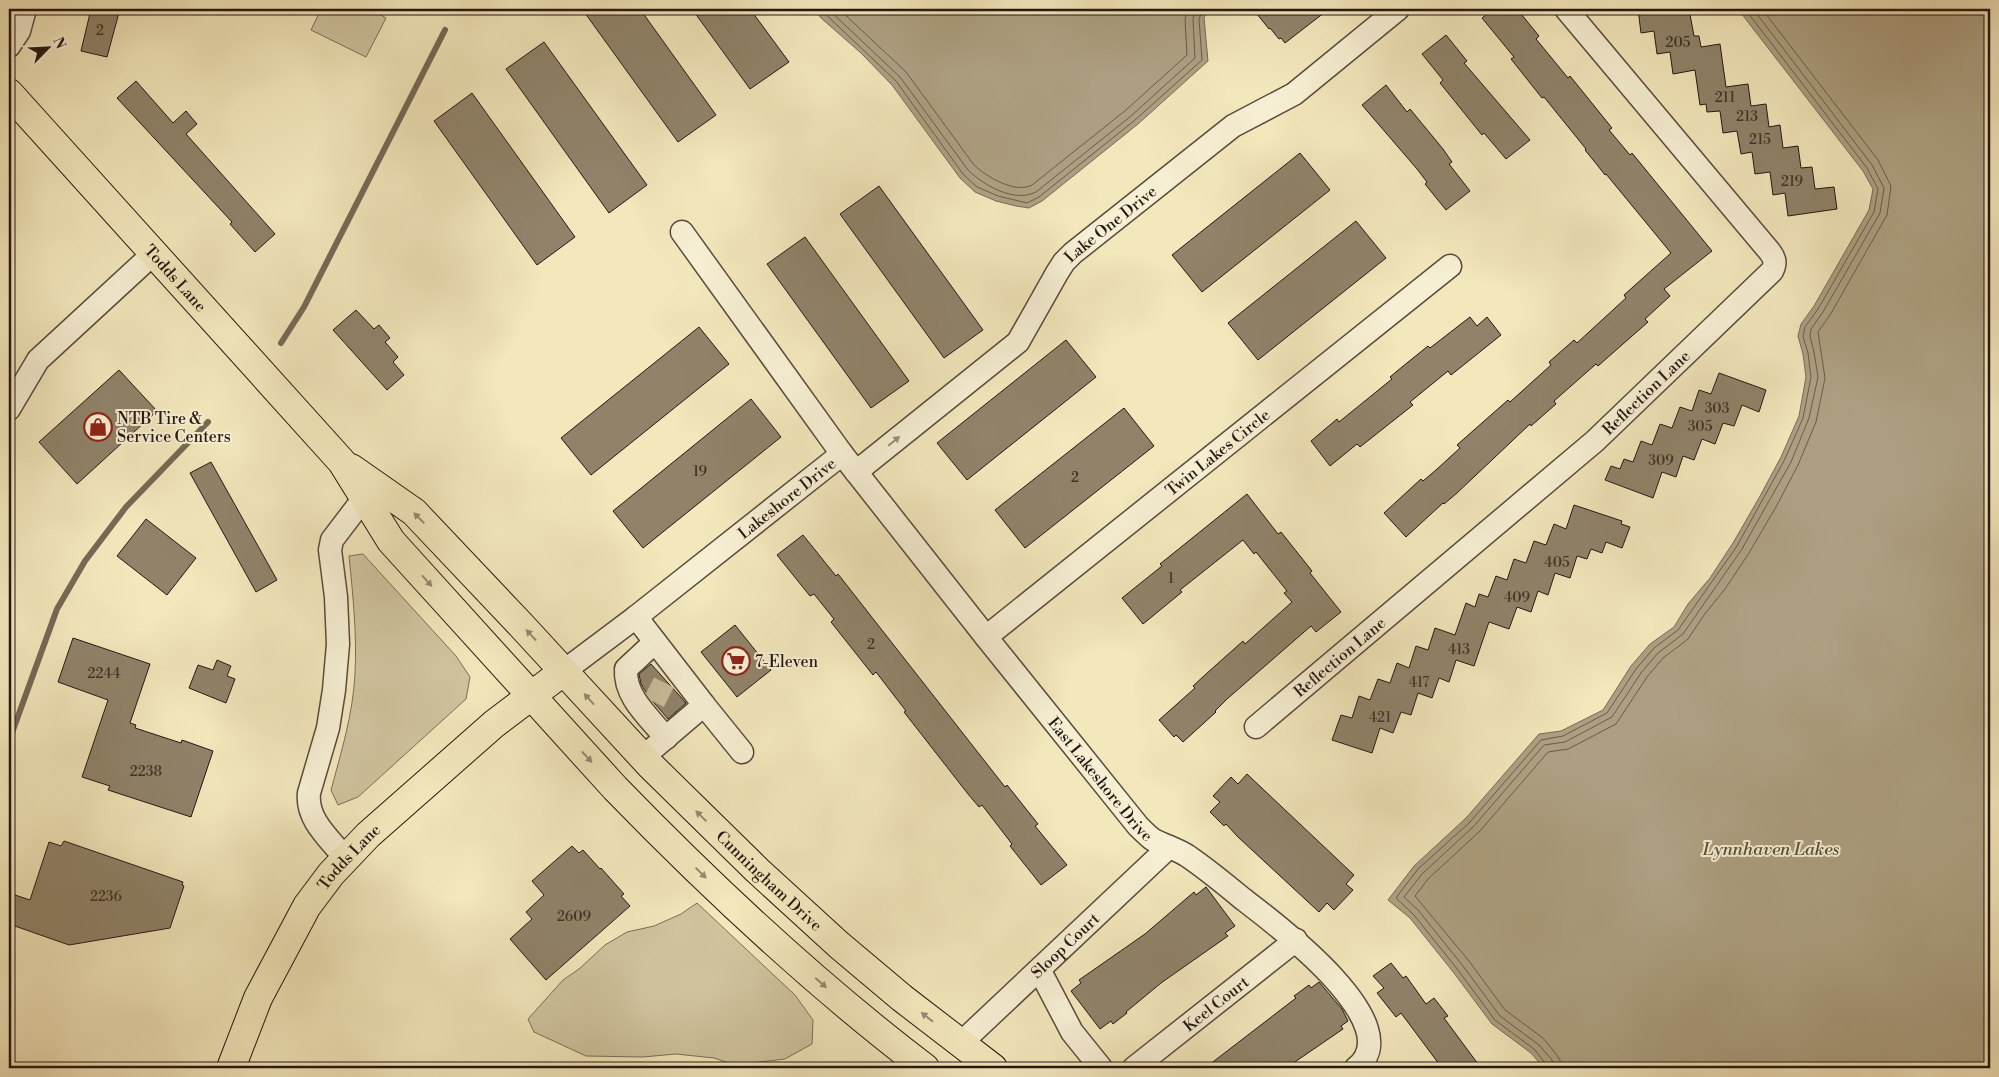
<svg xmlns="http://www.w3.org/2000/svg" width="1999" height="1077" viewBox="0 0 1999 1077" font-family="'Libre Bodoni',serif">
<style>
.green{fill:#d0c49f;stroke:#7a6e58}
.water{fill:#ada082;stroke:#776955}
.lines{fill:none;stroke-linecap:round;stroke-linejoin:round}
.shore{stroke:#695c4a;stroke-width:1}
.stream{stroke:#776955;stroke-width:6}
.building{fill:#90836a;stroke:#251712}
.minor-tunnel{stroke:#cabd9a;stroke-width:22;stroke-dasharray:22 11;stroke-linecap:butt}
.minor-casing{stroke:#584b3c;stroke-width:25}
.major-casing{stroke:#251712;stroke-width:30}
.minor{stroke:#f7efd3;stroke-width:22}
.major{stroke:#f3e7bc;stroke-width:28}
.oneway{fill:#988e7c}
.oneway2{fill:#968970}
.labels{text-anchor:middle;stroke-width:4;stroke-linejoin:round;paint-order:stroke}
.number-label{font-size:14px;fill:#403228}
.street-label{font-size:16px;fill:#251712;stroke:#f7efd3}
.poi-label{font-size:16px;fill:#251712;stroke:#f7efd3;text-anchor:start}
.water-label{font-size:18px;font-style:italic;fill:#5b4e3f;stroke:#f7efd3}
</style>
<rect width="100%" height="100%" fill="#f3e7bc"/>
<filter id="stains"><feTurbulence type="fractalNoise" baseFrequency=".004" numOctaves="4"/><feColorMatrix values="0 0 0 0 .2 0 0 0 0 .09 0 0 0 0 .02 0 0 0 .5 -.17"/></filter>
<radialGradient id="worn" r=".72"><stop offset=".6" stop-color="#630" stop-opacity="0"/><stop offset="1" stop-color="#630" stop-opacity=".3"/></radialGradient>
<path class="green" d="M321 9H370L386 18 366 57 311 30Z
M363 554 456 656 470 677 466 699 358 797 338 805 331 790C341 753 353 714 355 674 357 635 353 595 349 556Z
M697 903 795 995 813 1020 812 1044 785 1059 735 1065 714 1058 676 1054 643 1057 586 1056 534 1032 528 1019 563 980 579 969 605 945 627 932 654 926 681 914Z"/>
<path class="water" d="M814 9H1208L1204 18 1208 61 1138 124 1042 201 1029 208 1016 206 996 201 975 192 960 178 892 85 861 53 821 18Z
M1738 9H1990V1068H1544L1531 1053 1492 1024 1454 973 1410 918 1388 900 1414 866 1466 818 1539 734 1561 731 1603 710 1631 666 1650 644 1674 627 1688 604 1710 578 1733 543 1759 498 1781 457 1799 416 1806 377 1803 354 1798 336 1801 324 1814 306 1869 210 1873 189 1863 171Z"/>
<g class="lines">
<path class="shore" d="M820 9 896 81 963 174 977 187 998 196 1027 203 1039 197 1135 120 1202 60 1199 19 1203 9
M828 9 900 77 968 170C985 186 1014 203 1036 192L1131 116 1195 58 1193 19 1196 9
M839 9 906 72 974 165C987 177 1015 194 1032 185L1126 110 1187 55 1185 19 1188 9
M1547 1068 1546 1064 1534 1049 1495 1020 1458 970 1414 915 1396 898 1418 869 1470 822 1541 740 1563 736 1607 713 1636 669 1654 648 1678 630 1737 546 1785 459 1803 418 1811 377 1808 353 1803 336 1805 327 1818 309 1874 212 1878 189 1867 168 1745 9
M1554 1068 1552 1060 1539 1045 1500 1016 1463 966 1418 910 1404 897 1422 874 1474 826 1544 745 1565 742 1612 717 1641 673 1658 653 1683 634 1742 549 1791 462 1809 418 1818 377 1814 352 1810 336 1811 329 1823 312 1880 213 1884 188 1872 165 1753 9
M1561 1068 1560 1060 1556 1054 1543 1038 1505 1010 1469 961 1415 896 1428 879 1480 831 1548 752 1568 749 1616 724 1647 677 1663 658 1688 639 1704 615 1725 589 1749 553 1776 507 1798 465 1816 422 1825 378 1818 332 1830 315 1887 215 1891 186 1878 160 1762 9"/>
<path class="stream" d="M281 343 304 307 445 30
M9 741 57 609 85 561 126 507 208 422"/>
</g>
<path class="building" d="M91 9H120L107 57 81 51Z
M582 9H640L716 115 678 142Z
M692 9H750L789 62 750 89Z
M1253 9H1329L1285 43 1281 38 1279 39 1270 28 1269 29Z
M1493 9H1517L1539 36 1536 39 1568 78 1570 76 1612 128 1609 130 1630 155 1632 153 1712 251 1664 289 1670 296 1645 319 1648 322 1598 366 1596 364 1554 401 1556 404 1548 411 1531 426 1530 424 1457 493 1444 504 1443 503 1406 537 1384 513 1421 479 1423 481 1436 470 1460 448 1457 445 1508 400 1510 402 1551 365 1549 362 1574 340 1577 343 1626 298 1624 295 1671 253 1606 174 1605 175 1598 166 1585 150 1586 149 1544 97 1542 98 1511 59 1514 57 1482 18Z
M1638 9H1689L1694 36H1699L1701 47 1720 44 1726 87 1748 84 1751 106 1766 104 1769 127 1780 125 1783 148 1798 146 1801 168 1812 167 1815 189 1834 187 1837 209 1788 216 1785 193 1773 195 1770 172 1755 174 1752 152 1741 154 1737 131 1723 133 1720 111 1707 112 1706 104 1700 105 1695 70 1673 74 1670 52 1657 54 1654 31 1641 33Z
M1446 35 1467 61 1464 63 1530 140 1506 159 1484 133 1482 135 1440 83 1443 80 1422 54Z
M544 42 647 185 609 213 506 69Z
M136 81 173 123 186 111 197 124 186 134 275 234 255 252 230 224 232 222 117 98Z
M1386 85 1407 112 1410 109 1443 149 1452 162 1449 164 1470 191 1446 210 1425 184 1427 182 1417 169 1362 105Z
M472 93 575 237 537 265 434 121Z
M1300 153 1330 190 1202 292 1172 255Z
M879 186 983 330 944 358 840 214Z
M1356 221 1386 258 1258 360 1228 323Z
M805 237 909 381 871 408 767 264Z
M356 310 374 329 379 325 390 338 385 342 398 357 393 362 404 375 387 390 333 330Z
M1470 317 1477 326 1487 317 1501 335 1451 375 1448 371 1410 402 1413 405 1360 447 1357 444 1330 466 1311 441 1337 419 1339 422 1392 379 1390 377 1402 367 1428 346 1430 348Z
M699 327 729 364 591 475 561 438Z
M1066 340 1096 377 967 480 937 443Z
M119 370 157 411 77 484 39 442Z
M1719 373 1766 390 1759 412 1742 405 1734 426 1723 423 1715 444 1702 439 1694 460 1683 456 1676 477 1662 472 1653 498 1605 480 1611 466 1620 469 1624 459 1633 462 1641 441 1652 445 1660 424 1672 428 1680 407 1692 411 1699 390 1711 394Z
M751 399 781 437 643 548 613 511Z
M1124 408 1154 446 1025 548 995 510Z
M211 462 277 580 256 592 190 473Z
M1247 494 1278 534 1281 532 1312 571 1310 573 1341 612 1316 632 1311 626 1227 699 1215 711 1216 712 1183 742 1176 735 1174 737 1159 720 1195 688 1193 686 1206 674 1243 641 1245 644 1292 602 1284 593 1287 591 1256 552 1254 554 1243 540 1180 590 1182 592 1143 624 1122 598 1162 566 1160 564Z
M1574 505 1622 521 1621 524 1630 527 1622 548 1606 542 1602 553 1591 549 1587 559 1577 556 1570 578 1555 573 1548 595 1538 591 1531 612 1517 607 1509 629 1489 622 1474 666 1456 660 1449 682 1439 678 1432 698 1418 693 1411 715 1401 712 1393 733 1380 728 1372 753 1332 740 1341 715 1352 718 1359 696 1370 700 1378 679 1390 683 1397 663 1409 668 1416 646 1428 650 1435 628 1455 635 1466 603 1475 607 1479 594 1488 597 1496 576 1507 580 1514 559 1526 563 1534 541 1546 545 1554 524 1566 529Z
M146 519 196 558 167 595 117 556Z
M803 535 836 576 838 574 1005 787 1007 785 1038 824 1035 826 1067 865 1041 885 1010 846 1012 844 982 805 979 807 968 794 904 712 906 711 876 672 873 675 831 622 834 619 814 594 810 596 777 555Z
M735 625 771 670 737 697 701 652Z
M73 638 150 664 130 723 136 725 135 728 181 743 182 740 213 751 191 817 108 790 110 786 82 777 108 700 58 682Z
M217 660 231 666 227 676 235 679 226 703 189 688 198 665 213 670Z
M651 664 686 703 668 719 649 697 641 684 639 674Z
M1247 774 1354 875 1346 884 1353 890 1334 910 1327 903 1319 912 1238 837 1226 824 1224 826 1210 812 1220 802 1213 796 1231 777 1238 784Z
M64 841 183 882 182 885 184 886 170 928 69 945 9 924V893L30 900 49 842 61 846Z
M572 846 579 853 583 850 600 869 601 868 624 894 621 896 630 906 546 980 510 939 532 919 526 912 544 895 532 881Z
M1206 887 1235 926 1225 933 1228 936 1161 983 1126 1012 1127 1013 1113 1024 1111 1021 1100 1029 1071 991 1081 983 1079 980 1145 934 1194 892 1196 895Z
M1391 963 1403 978 1406 976 1426 1004 1434 998 1448 1016 1444 1018 1481 1068H1442L1401 1013 1396 1017 1377 993 1384 988 1373 976Z
M1319 982 1342 1009 1348 1021 1341 1026 1343 1029 1286 1068H1205L1296 998 1294 996 1309 985 1311 988Z"/>
<g class="lines">
<path class="minor-tunnel" d="M654 702 665 680"/>
<defs>
<g id="minor">
<path d="M9 46 19 31 25 9"/>
<path id="s1" d="M682 232 842 454 986 637 1138 826C1142 830 1147 835 1152 839 1164 846 1178 849 1189 857 1208 870 1226 885 1243 899 1273 922 1412 1025 1356 1068"/>
<path d="M9 409 38 360 153 254"/>
<path id="s2" d="M856 472 1018 342 1057 273 1064 262 1073 253 1233 126 1294 94 1398 9"/>
<path d="M636 617 704 705 643 757"/>
<path id="s3" d="M986 637 1450 266"/>
<path d="M655 642 626 669C624 697 650 718 666 738"/>
<path id="s4" d="M564 671 636 617 842 454"/>
<path d="M704 705 742 752"/>
<path id="s5" d="M1256 727 1595 441 1772 271C1776 263 1775 259 1770 252L1566 9"/>
<path d="M345 858C330 839 306 820 309 793L328 728 334 690 338 644 336 597 330 550 332 540 364 498"/>
<path d="M1040 971 1072 1032 1101 1068"/>
<path id="s6" d="M960 1044 1169 847"/>
<path id="s7" d="M1134 1068 1296 940"/>
</g>
<g id="major">
<path id="s8" d="M9 93 342 462 391 541 615 788C712 888 815 984 925 1068"/>
<path id="s9" d="M351 468 414 512 521 625 650 765 757 870 839 945 902 998 993 1068"/>
<path id="s10" d="M231 1068 258 998 307 906 331 874 368 835 494 724 564 671"/>
</g>
</defs>
<use href="#minor" class="minor-casing"/>
<use href="#major" class="major-casing"/>
<use href="#minor" class="minor"/>
<use href="#major" class="major"/>
</g>
<defs><path id="oneway-solid" d="M-6-.8H1V-3.2L6.5 0L1 3.2V.8H-6Z" transform="scale(1.25)"/></defs>
<use class="oneway" href="#oneway-solid" transform="translate(894 441) rotate(-39)"/>
<g class="oneway2">
<use href="#oneway-solid" transform="translate(419 518) rotate(-135)"/>
<use href="#oneway-solid" transform="translate(427 581) rotate(48)"/>
<use href="#oneway-solid" transform="translate(531 635) rotate(-133)"/>
<use href="#oneway-solid" transform="translate(589 699) rotate(-132)"/>
<use href="#oneway-solid" transform="translate(587 757) rotate(47)"/>
<use href="#oneway-solid" transform="translate(701 816) rotate(-136)"/>
<use href="#oneway-solid" transform="translate(701 873) rotate(44)"/>
<use href="#oneway-solid" transform="translate(821 983) rotate(41)"/>
<use href="#oneway-solid" transform="translate(927 1017) rotate(-142)"/>
</g>
<defs>
<symbol id="shop-ring" viewBox="-11 -11 22 22"><circle r="9.5" fill="#f7efd3" stroke="#8f2418" stroke-width="1.5"/><path d="M-5-2.5h2.3a2.7 3.5 0 0 1 5.4 0H5L5.5 6h-11ZM-1.5-2.5h3a1.5 2.3 0 0 0-3 0Z" fill="#8f2418"/></symbol>
<symbol id="supermarket-ring" viewBox="-11 -11 22 22"><circle r="9.5" fill="#f7efd3" stroke="#8f2418" stroke-width="1.5"/><path d="M-6-5.5h2.5l.6 2H6L4.5 2H-2.5L-4.4-4H-6ZM-1.5 3.2a1.3 1.3 0 1 0 .1 0ZM3 3.2a1.3 1.3 0 1 0 .1 0Z" fill="#8f2418"/></symbol>
</defs>
<g fill-rule="evenodd">
<use href="#shop-ring" x="82" y="411" width="32" height="32"/>
<use href="#supermarket-ring" x="720" y="645" width="32" height="32"/>
</g>
<g class="labels">
<g class="number-label">
<text x="100" y="35">2</text>
<text x="1678" y="47">205</text>
<text x="1725" y="102">211</text>
<text x="1747" y="121">213</text>
<text x="1760" y="144">215</text>
<text x="1792" y="186">219</text>
<text x="1717" y="413">303</text>
<text x="1700" y="431">305</text>
<text x="1661" y="465">309</text>
<text x="700" y="476">19</text>
<text x="1075" y="482">2</text>
<text x="1557" y="567">405</text>
<text x="1171" y="583">1</text>
<text x="1517" y="602">409</text>
<text x="871" y="649">2</text>
<text x="1459" y="654">413</text>
<text x="104" y="678">2244</text>
<text x="1419" y="687">417</text>
<text x="1380" y="722">421</text>
<text x="146" y="776">2238</text>
<text x="106" y="901">2236</text>
<text x="574" y="921">2609</text>
</g>
<g class="street-label">
<text dy="6" stroke="none"><textPath href="#s2" startOffset="360">Lake One Drive</textPath></text>
<text dy="6" stroke="none"><textPath href="#s8" startOffset="249">Todds Lane</textPath></text>
<text dy="6" stroke="none"><textPath href="#s5" startOffset="514">Reflection Lane</textPath></text>
<text dy="6" stroke="none"><textPath href="#s3" startOffset="296">Twin Lakes Circle</textPath></text>
<text dy="6" stroke="none"><textPath href="#s4" startOffset="282">Lakeshore Drive</textPath></text>
<text dy="6" stroke="none"><textPath href="#s5" startOffset="109">Reflection Lane</textPath></text>
<text dy="6" stroke="none"><textPath href="#s1" startOffset="689">East Lakeshore Drive</textPath></text>
<text dy="6" stroke="none"><textPath href="#s10" startOffset="244">Todds Lane</textPath></text>
<text dy="6" stroke="none"><textPath href="#s9" startOffset="589">Cunningham Drive</textPath></text>
<text dy="6" stroke="none"><textPath href="#s6" startOffset="144">Sloop Court</textPath></text>
<text dy="6" stroke="none"><textPath href="#s7" startOffset="104">Keel Court</textPath></text>
</g>
<g class="poi-label">
<text x="117" y="424">NTB Tire &amp;<tspan x="117" dy="18">Service Centers</tspan></text>
<text x="755" y="667">7-Eleven</text>
</g>
<g class="water-label">
<text x="1771" y="855">Lynnhaven Lakes</text>
</g>
</g>
<rect width="1999" height="1077" fill="none" stroke="#f3e7bc" stroke-width="30"/>
<rect x="10" y="10" width="1979" height="1057" fill="none" stroke="#251712" stroke-width="2.5"/>
<rect x="15" y="15" width="1969" height="1047" fill="none" stroke="#251712"/>
<g transform="translate(48 48) rotate(66)" stroke="#f7efd3" stroke-width="4" paint-order="stroke">
<path d="M0-4L9 19L0 12L-9 19Z" fill="#251712"/>
<text y="-8" font-size="14" font-weight="bold" text-anchor="middle" fill="#251712">N</text>
</g>
<rect width="100%" height="100%" filter="url(#stains)"/>
<rect width="100%" height="100%" fill="url(#worn)"/>
</svg>
